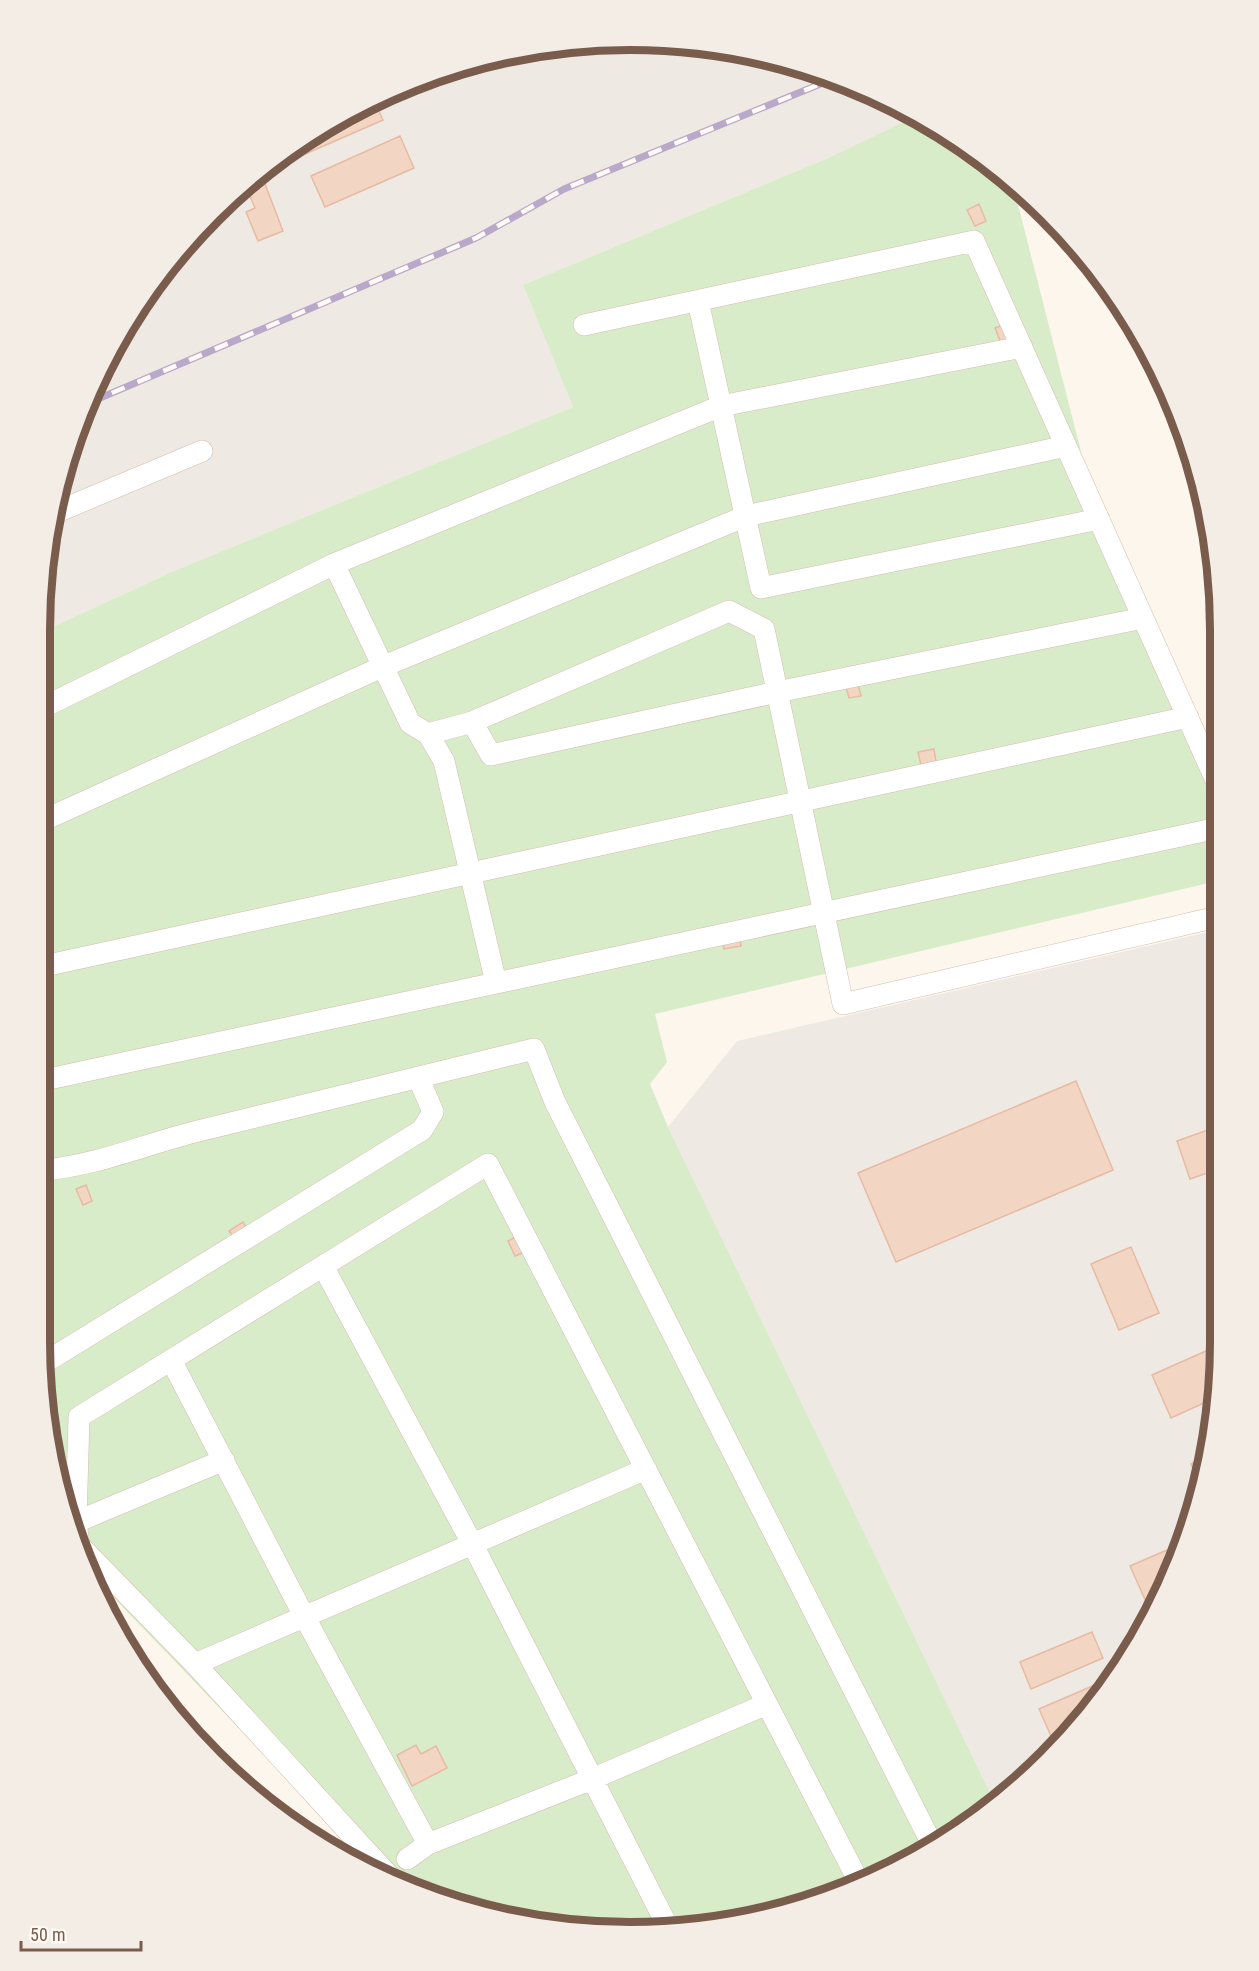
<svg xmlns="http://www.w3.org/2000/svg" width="1259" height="1971" viewBox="0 0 1259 1971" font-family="'Roboto Condensed',sans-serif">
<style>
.industrial{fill:#efe9e4}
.green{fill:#d8ecc9}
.building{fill:#f3d5c3;stroke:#e6bba3;stroke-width:1.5}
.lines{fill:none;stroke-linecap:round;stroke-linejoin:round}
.minor-casing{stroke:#d1beb0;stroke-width:22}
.minor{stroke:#fff;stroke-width:21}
.rail-casing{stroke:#b9a8c9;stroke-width:7}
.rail{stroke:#fffaf3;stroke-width:4.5;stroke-dasharray:14;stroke-linecap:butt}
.rim{fill:none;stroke:#7a5c4d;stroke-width:8}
</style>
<rect width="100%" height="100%" fill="#fdf6ec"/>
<path class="industrial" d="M591 40 706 44 819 70 918 115 826 159 523 285 573 407 174 571 44 631V552L59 476 100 369 185 240 270 161 368 100 476 59Z
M1217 930 1215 1418 1175 1568 1141 1637 1074 1731 994 1801 668 1127 737 1041Z"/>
<path class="green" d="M918 115 1012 181 1088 479 1218 769 1217 881 655 1014 667 1062 650 1084 668 1127 994 1801 957 1833 856 1887 783 1912 629 1932 515 1921 439 1901 377 1872 91 1574 70 1531 44 1419V631L174 571 573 407 523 285 826 159Z"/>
<path class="building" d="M373 98 383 120 303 155 298 144Z
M400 136 414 168 325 207 311 176Z
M260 171 283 231 258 241 246 212 255 208 245 184Z
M979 204 986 221 975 226 967 210Z
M1008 323 1013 339 1001 343 995 328Z
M858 684 861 696 849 698 846 687Z
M934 749 936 762 921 765 918 752Z
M1218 832V853L1213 854 1209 834Z
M739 935 741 946 724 949 722 938Z
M1076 1081 1113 1170 896 1262 858 1173Z
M1216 1127V1170L1190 1179 1177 1141Z
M86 1185 92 1201 83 1205 76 1189Z
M243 1222 248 1231 235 1239 229 1231Z
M519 1235 527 1251 515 1256 508 1241Z
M1131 1247 1159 1313 1119 1330 1091 1264Z
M1215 1347V1398L1171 1418 1152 1375Z
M1204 1458 1198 1481 1191 1464Z
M1167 1550 1175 1568 1152 1615 1130 1566Z
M1092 1632 1103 1658 1031 1689 1020 1662Z
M1111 1678 1079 1723 1051 1736 1039 1709Z
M416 1745 421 1754 436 1746 447 1768 412 1786 397 1755Z"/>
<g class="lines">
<defs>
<path id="minor" d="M698 301 761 588 1099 519
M584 325 974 241 1218 785
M52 514 202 451
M334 564 410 723 428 734 472 722 729 611 764 629 843 1004 1217 917
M44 707 334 564 721 406 1022 347
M472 722 491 755 777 692 1143 618
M428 734 444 761 496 983
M44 820 384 666 746 516 1066 446
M44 966 1188 717
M44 1080 1218 828
M44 1170C98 1165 146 1144 198 1131 310 1103 422 1076 534 1049L555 1102 933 1846
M323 1266 488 1164 860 1884
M171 1360 304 1616 428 1844
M44 1363 422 1130 433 1112 418 1077
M224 1460 76 1522 79 1545 195 1664 391 1878
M69 1526 76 1522 79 1417 323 1266 473 1545 668 1927
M195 1664 646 1469
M407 1859 428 1844 592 1779 767 1704"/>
</defs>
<use href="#minor" class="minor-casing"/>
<use href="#minor" class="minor"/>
<defs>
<path id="rail" d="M86 404 476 238 564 189 835 78"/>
</defs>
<use href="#rail" class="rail-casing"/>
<use href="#rail" class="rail"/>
</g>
<path d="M0 0H1259V1971H0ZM630 50H630A580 580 0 0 1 1210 630V1342A580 580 0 0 1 630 1922H630A580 580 0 0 1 50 1342V630A580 580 0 0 1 630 50Z" fill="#f4ede6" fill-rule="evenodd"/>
<path class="rim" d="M630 50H630A580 580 0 0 1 1210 630V1342A580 580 0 0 1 630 1922H630A580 580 0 0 1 50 1342V630A580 580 0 0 1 630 50Z"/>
<path d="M21 1941v9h120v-9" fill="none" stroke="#7a5c4d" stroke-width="3"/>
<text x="30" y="1941" font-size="18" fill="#7a5c4d" stroke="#fffaf3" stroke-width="4.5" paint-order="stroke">50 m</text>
</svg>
